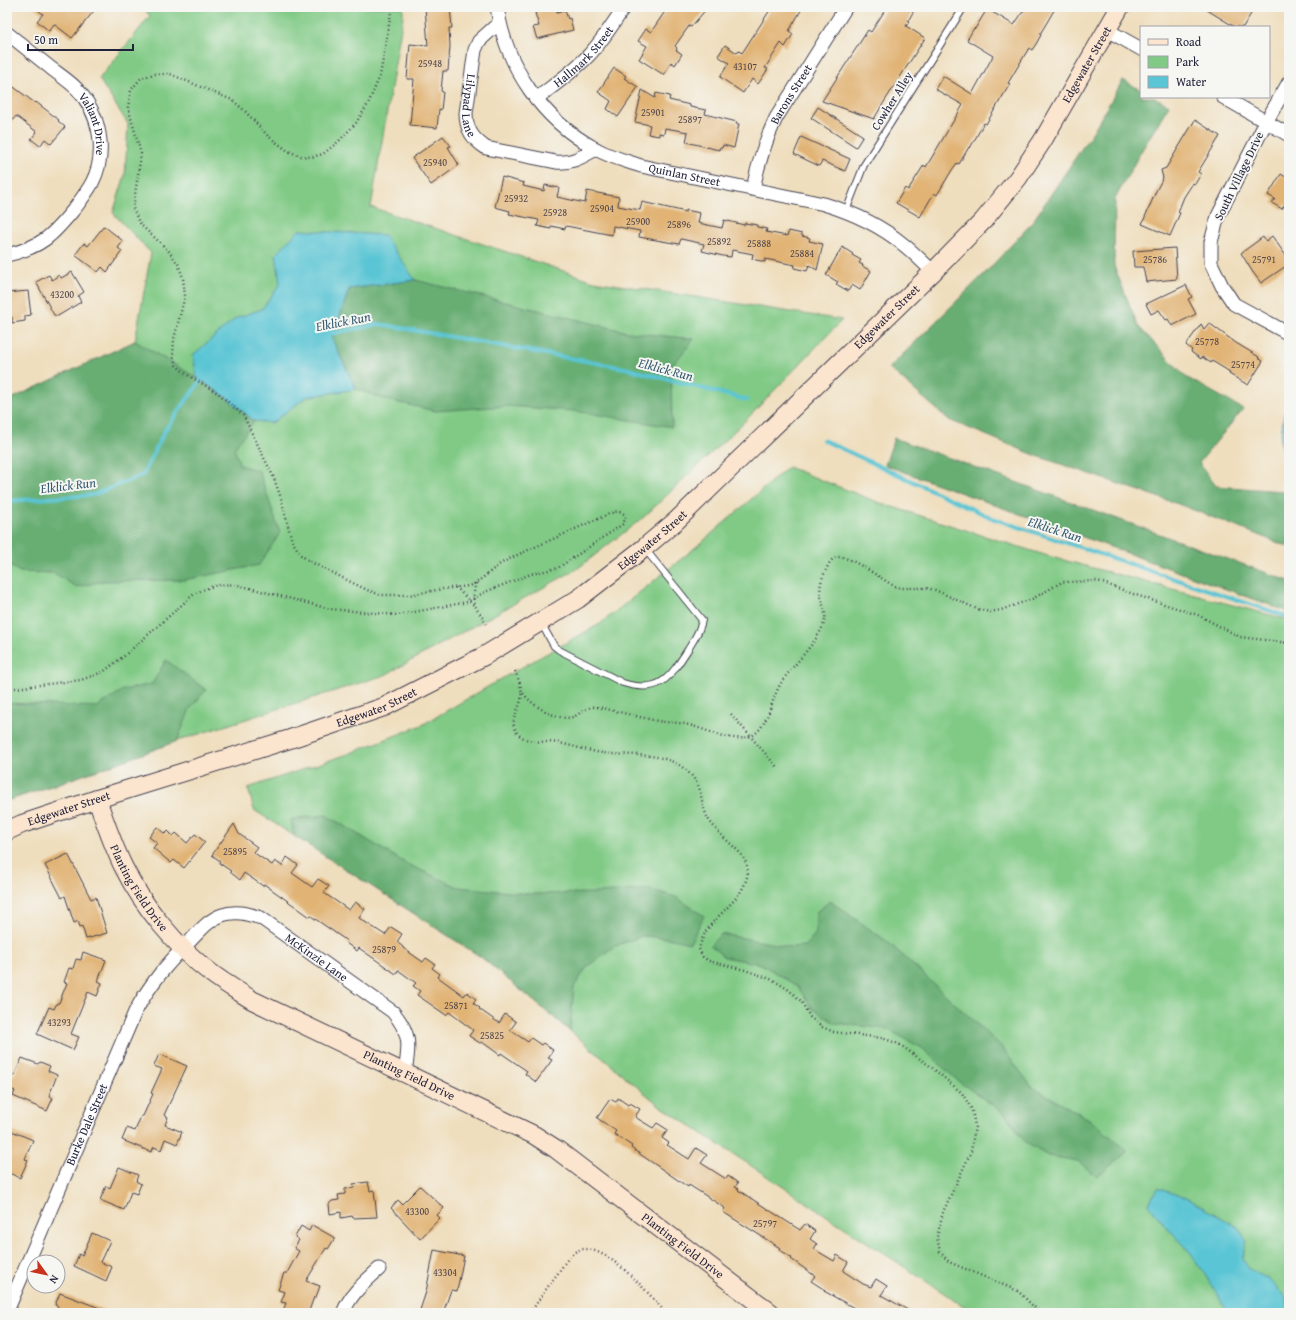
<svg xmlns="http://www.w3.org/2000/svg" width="1296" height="1320" viewBox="0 0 1296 1320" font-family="'Gentium Book Plus',serif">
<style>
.green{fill:#81ca86;stroke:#527660}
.forest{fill:#68ae73;stroke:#456857}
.water{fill:#5ac5d4;stroke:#3e7488}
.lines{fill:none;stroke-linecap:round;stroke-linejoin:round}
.stream{stroke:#5ac5d4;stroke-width:4}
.building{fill:#e1b375}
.lane-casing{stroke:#413e4e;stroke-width:8}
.street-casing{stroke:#413e4e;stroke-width:15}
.secondary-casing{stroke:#413e4e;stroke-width:20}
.path{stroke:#413e4e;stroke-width:2.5;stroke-dasharray:1 3;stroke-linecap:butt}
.lane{stroke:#fff;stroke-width:6}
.street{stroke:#fff;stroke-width:13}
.secondary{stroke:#fce5cf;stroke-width:18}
.labels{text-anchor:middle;stroke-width:4;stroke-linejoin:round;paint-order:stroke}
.number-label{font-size:10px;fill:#52464a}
.street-label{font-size:12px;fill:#22223b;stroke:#f6f6f2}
.water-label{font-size:13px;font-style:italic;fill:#365b71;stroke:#f6f6f2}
</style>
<rect width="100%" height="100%" fill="#f6f6f2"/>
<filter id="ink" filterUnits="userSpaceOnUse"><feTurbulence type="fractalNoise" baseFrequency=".025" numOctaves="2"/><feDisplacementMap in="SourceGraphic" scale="8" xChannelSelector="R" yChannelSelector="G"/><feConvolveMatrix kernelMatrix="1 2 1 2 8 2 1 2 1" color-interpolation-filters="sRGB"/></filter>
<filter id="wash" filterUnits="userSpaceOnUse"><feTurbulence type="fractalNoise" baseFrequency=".012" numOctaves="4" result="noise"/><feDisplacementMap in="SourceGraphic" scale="16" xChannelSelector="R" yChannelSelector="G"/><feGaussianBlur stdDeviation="0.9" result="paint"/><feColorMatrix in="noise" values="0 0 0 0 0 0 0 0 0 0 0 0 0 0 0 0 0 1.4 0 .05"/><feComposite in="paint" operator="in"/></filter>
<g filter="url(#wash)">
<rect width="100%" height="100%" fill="#efdebd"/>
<path class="green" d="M143 7H403V16L371 207 594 281 842 320 748 418 645 516 577 569 385 675 177 741 118 763 7 801V401L135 341 151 253 113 213 125 175 128 124 99 79 150 16Z
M788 467 880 503 1048 556 1289 620V1313H974L659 1105 481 957 254 810 248 788 348 754 422 725 515 671 600 624 701 543Z"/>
<path class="forest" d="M1123 80 1141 90V97H1154L1169 105 1139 155 1115 199 1114 266 1138 326 1186 377 1243 409 1199 463 1216 486 1282 491 1289 494V547L1178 504 1037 456 949 420 889 368 986 272 1031 224 1092 133Z
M415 280 628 332 694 339 671 367 672 427 575 411 507 406 435 411 387 400 356 389 332 339 349 289Z
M135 341 197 378 226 397 254 421 234 449 240 465 259 471 280 533 259 565 184 580 104 581 76 587 54 573 20 572 7 564V401Z
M894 438 1289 581V612L885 465Z
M166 660 206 690 190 709 177 741 118 763 7 801V703L97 707 123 690 152 684Z
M326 815 407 864 458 887 530 894 601 893 649 889 676 897 704 916 690 943 667 938 642 936 613 947 587 967 574 987 570 1031 481 957 294 836 291 819Z
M830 901 888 942 1001 1046 1032 1087 1089 1119 1128 1151 1097 1177 1078 1161 1048 1156 1026 1143 1004 1113 958 1081 922 1048 887 1029 835 1023 812 1008 797 986 761 964 724 957 710 945 721 934 791 947 805 946 816 933V912Z"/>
<path class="water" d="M299 230 384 235 415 280 349 289 332 339 356 389 306 397 272 423 254 421 226 397 197 378 193 355 236 318 262 309 280 284 276 254Z
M1289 405V468L1280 441 1284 414Z
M1157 1188 1186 1198 1238 1227 1247 1242 1242 1258 1249 1269 1268 1279 1286 1297 1289 1313H1228L1205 1274 1185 1246 1162 1222 1149 1204Z"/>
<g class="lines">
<path class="stream" d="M330 334 379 324 625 368 747 400
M823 440 992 518 1289 617
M7 501 93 495 143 475 165 430 204 376"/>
</g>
<g id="blocks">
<path class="building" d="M34 7H97L72 38 54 24 49 31 37 21 43 14Z
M425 7H450L452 28H449L450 46 448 71H443L441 91 443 92 441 110 439 109 437 128 410 125 414 79H407L410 44 428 46Z
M556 7 557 12 565 10 568 19 570 18 573 30 537 39 533 27 539 26 535 13Z
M668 7H708L691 27 689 26 675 46 677 48 676 50 682 54 675 65 671 62 664 75 639 59 647 46 638 41 646 29 651 32Z
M772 7H803L789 31 793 34 785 47 781 43 765 68 768 69 758 84 752 79 743 93 720 77 729 63 718 56 725 45 737 53 739 51 742 53Z
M887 7H916L908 21 909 22 906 26 925 38 881 107 874 119 822 101 868 30 871 32Z
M1026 7H1056L1040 34 1041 35 1036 44 1032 50 1029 48 1008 83 1010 84 986 124 984 123 970 148 969 147 959 164 957 163 952 170 937 195 934 193 920 217 896 203 905 188 908 190 924 165 926 167 963 105 935 89 943 76 972 94 993 56 967 40 974 28 975 29 987 9 1014 25Z
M1202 7H1255L1243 27H1235Z
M614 68 626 76 624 78 638 87 618 117 607 109 611 101 598 92Z
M7 82 35 103 36 102 59 120 58 121 65 127 51 144 45 139 40 146 31 139 37 132 16 116 7 127Z
M642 90 655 98 656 93 670 96 669 100 690 105V107L706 110 705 114 737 122 736 124H739L734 148 723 145 722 148H719V150L686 142 688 132 665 128 664 134 659 133V136L648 134 650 125 635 122Z
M818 107 863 136 856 147 811 118Z
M1195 120 1220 136 1198 172 1201 174 1195 184 1193 183 1184 197 1178 212 1180 213 1170 236 1142 224 1157 189 1163 178 1161 170 1166 168Z
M443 136 451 146 448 147 459 165 431 185 412 158Z
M801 137 850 159 845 171 822 161 819 166 794 154Z
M1281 174 1289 179V207L1285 204 1282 209 1272 203 1275 199 1268 195Z
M502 177 524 183 523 186 544 191 545 185 559 188 557 197 585 203 587 191 619 197 618 206 640 210 642 202 686 212V210L700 213 698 223 722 228 724 220 744 225 745 223 757 225V227L767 229 766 232 787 236 789 231 802 234V236L810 238 809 241 823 244 817 270 809 265 807 271 794 268 795 265 765 259V262L752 259 753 254 732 250 731 257 723 256 702 251 704 244 681 239 679 244 639 237 640 231 613 226 612 235 566 226 565 229 551 226V229L537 226 539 220 509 214 510 211 495 207Z
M104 226 123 241 118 248 122 251 107 272 102 267 98 272 75 255 84 243 88 246Z
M1272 236 1289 260V264L1261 283 1252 271 1241 253 1263 237 1266 241Z
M842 247 853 254 852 255 861 260 859 263 863 265 862 266 871 271 860 290 852 285 848 291 836 284 838 282 826 275Z
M1175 248 1177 279 1146 282 1143 267H1134L1133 251Z
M72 272 84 292 78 296 81 302 58 316 54 315 36 282 49 275 52 280 59 275 61 278Z
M1186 285 1192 297 1188 299 1196 314 1172 326 1168 319 1166 320 1159 310 1151 314 1146 304Z
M28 291 31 315 25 316V321L12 323V317L7 318V293Z
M1209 323 1236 343 1259 357 1258 358 1263 361 1248 385 1229 374 1230 372 1212 361 1211 363 1202 357 1201 359 1191 352 1192 350 1186 345 1201 324 1204 329Z
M234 824 239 834 257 847 253 852 272 865 275 861 282 866 287 857 298 865 292 873 312 887 318 879 329 886 324 893 349 910 355 902 365 909 359 918 385 935 391 927 402 934 397 942 403 947V948L423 962 426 958 435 964 432 968 440 974 438 977 464 996 467 992 476 999 473 1003 480 1008 479 1009 499 1023 505 1014 516 1022 510 1030 528 1042 531 1038 541 1045 543 1043 553 1050 548 1058 552 1060 536 1082 525 1074 527 1071 501 1053 500 1055 482 1042 480 1043 469 1036 473 1030 449 1012 446 1015 417 995 420 991 413 986 416 983 398 970 396 974 359 948 357 951 346 943 347 941 311 916 310 917 264 884 263 886 244 873 240 880 230 872 231 871 219 863 220 861 212 855Z
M157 827 165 834 168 831 173 836 176 833 187 843 195 834 205 842 184 868 174 860 171 863 153 848 157 843 149 837Z
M68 854 91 899 96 897 107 933 86 939 82 926 80 927 78 921 74 923 65 896 62 898 45 865Z
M83 952 106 960 98 981 102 983 97 996 88 992 71 1034 79 1037 73 1050 37 1034 49 1007 54 1009 57 1003H59L67 983 64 982 69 968 73 969 76 959 81 960Z
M159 1054 187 1066 164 1115 168 1117 165 1125 182 1132 177 1144 165 1139 161 1150 154 1147 151 1152 122 1140 127 1128 135 1131 141 1116H143L153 1094 151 1093 162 1069 154 1066Z
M22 1058 38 1064 40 1062 50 1066 48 1071 57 1075 49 1096 53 1098 47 1111 13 1096 15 1091 7 1087V1082L10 1074 14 1076Z
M618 1098 628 1105 630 1103 640 1109 635 1117 653 1128 657 1123 668 1130 662 1138 669 1143 667 1145 689 1159 696 1148 707 1155 701 1163 726 1179 728 1176 738 1183 735 1187 739 1189 738 1190 800 1230 805 1224 815 1231 810 1239 817 1244 814 1249 834 1261 837 1255 848 1262 843 1271 863 1284 871 1287 876 1279 887 1286 881 1295 913 1313H863L824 1291 825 1290 811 1281 815 1276 791 1259 792 1258 779 1250 780 1248 723 1212 725 1208 689 1185 688 1187 631 1148 632 1146 614 1134 616 1131 597 1118 610 1099 616 1102Z
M7 1129 33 1140 25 1159 28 1160 20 1178 7 1172Z
M119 1167 138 1175 136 1181 141 1184 137 1194 131 1192 124 1210 100 1200 106 1186 110 1188Z
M368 1182 370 1191 374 1190 377 1217 353 1218 352 1216 341 1218V1212L330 1214 329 1204 332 1201 339 1200 338 1195 345 1194V1189L354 1188 353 1184Z
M420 1186 444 1208 437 1215 440 1218 420 1239 391 1208 398 1200 402 1204Z
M312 1225 335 1238 328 1249 326 1248 306 1281 320 1286 316 1297H314L309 1311 306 1310 305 1313H282L286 1303 281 1302 285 1292 278 1290 284 1273H287L299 1251 294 1248 299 1240 295 1237 301 1226 309 1231Z
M92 1233 110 1241 100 1262 112 1267 106 1281 74 1266 79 1254 82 1256Z
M434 1250 464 1256 457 1291 451 1290 443 1313H419L426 1292Z
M60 1293 110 1312V1313H55L58 1306 55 1305Z"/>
</g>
</g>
<g filter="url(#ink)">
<use href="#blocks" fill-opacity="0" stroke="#413e4e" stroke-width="1"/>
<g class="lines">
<defs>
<path id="lane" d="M846 211 864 165 964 7
M541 623 554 646 559 650 623 683C659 694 669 679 687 651 693 641 700 632 702 620L645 549"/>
<g id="street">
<path id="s1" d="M497 7C506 67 542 120 596 149 610 157 626 161 641 166L824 204C854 213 880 225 904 245 914 253 924 263 933 272"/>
<path id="s2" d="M499 23 479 41 475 50 466 113C466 130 473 139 486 148L556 162C572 164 583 156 596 149"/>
<path d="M1107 30 1141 49"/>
<path id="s3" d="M7 33C22 45 37 57 52 69 60 75 69 81 76 88 100 113 108 152 92 183 87 192 81 200 75 208 53 235 42 247 7 255"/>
<path d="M1289 82 1266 122 1218 216 1211 242V263L1222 286 1234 304 1289 334"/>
<path d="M1223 97 1289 135"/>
<path id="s4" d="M536 99C554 85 573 72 589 55 603 40 613 24 624 7"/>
<path id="s5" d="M753 189C758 164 765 141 776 118L846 7"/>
<path id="s6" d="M7 1311 135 1012C150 984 167 964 189 942 199 932 208 920 222 915 236 910 248 914 261 918L393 1012C412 1035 409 1046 405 1073"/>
<path d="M343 1313C351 1293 364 1283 379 1269"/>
</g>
<g id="secondary">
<path id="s7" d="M97 799C105 822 113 846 124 868 143 906 176 947 211 973 224 983 238 991 252 1000L534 1135 556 1149 771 1313"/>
<path id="s8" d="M7 831 22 824 97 799 290 739 384 707 484 656 578 599 644 548 676 521 933 272 983 221 1018 178 1043 140 1120 7"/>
</g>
</defs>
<use href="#lane" class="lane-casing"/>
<use href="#street" class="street-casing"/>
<use href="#secondary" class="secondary-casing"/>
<path class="path" d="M476 583C470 605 476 606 486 624
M456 587 473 605
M515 671C519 680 523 690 521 700 518 712 508 722 518 734 528 744 546 741 559 743 574 746 588 751 603 753 631 757 664 750 687 771 705 788 698 795 706 814 708 820 712 824 716 829 727 844 752 855 747 877 742 899 719 912 707 930 703 935 701 942 699 949L703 957 709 961 745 970 773 980 789 990 801 1001 810 1017 822 1027 834 1032 882 1038 899 1044 930 1066 962 1093 972 1110 975 1126 971 1152 943 1212 937 1237 940 1252 949 1262 1018 1291 1040 1313
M7 689 81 680 103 672 124 656 194 594C210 586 220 583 238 585L330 609 398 615 467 602 485 592 531 574 558 568 623 524 625 519V515C620 511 617 511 611 513L515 556 500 564 476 583 469 586 443 589 409 595H381L367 590 309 561 301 555 292 541 281 498 273 476 243 415 218 393 186 374 176 365 173 355 174 339 185 296 183 278 178 264 168 250 142 226 138 220 133 208 141 154 128 107 131 90 141 78 154 74H170L232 100 244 110 268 136 288 151 301 156 312 157 323 154 338 142 356 123 368 104 380 76 392 7
M521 690C529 703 545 713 560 717 578 721 579 709 593 707 600 707 607 709 614 711 629 714 643 718 658 721 667 723 676 722 685 724 706 728 742 750 759 730 770 717 772 698 781 683 791 667 822 638 825 619 826 613 823 607 822 601 819 590 820 582 825 572 827 568 829 562 833 559 835 557 838 557 841 557 854 559 882 579 894 586L901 588H926L935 590 977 609 990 612 1001 610 1032 599 1062 582 1098 581 1136 595 1198 615 1240 637 1289 643
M731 714 777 767
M530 1313C539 1300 548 1286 558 1273 563 1266 568 1257 575 1252 600 1235 651 1296 666 1313"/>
<use href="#lane" class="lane"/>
<use href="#street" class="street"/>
<use href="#secondary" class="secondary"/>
</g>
</g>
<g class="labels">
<g class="number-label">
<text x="430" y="67">25948</text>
<text x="745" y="70">43107</text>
<text x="653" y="116">25901</text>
<text x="690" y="123">25897</text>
<text x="435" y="166">25940</text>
<text x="516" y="202">25932</text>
<text x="602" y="212">25904</text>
<text x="555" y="216">25928</text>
<text x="638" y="225">25900</text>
<text x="679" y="228">25896</text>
<text x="719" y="245">25892</text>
<text x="759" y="247">25888</text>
<text x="802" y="257">25884</text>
<text x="1155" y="263">25786</text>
<text x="1264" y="263">25791</text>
<text x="62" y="298">43200</text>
<text x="1207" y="345">25778</text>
<text x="1243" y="368">25774</text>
<text x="235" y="855">25895</text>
<text x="384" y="953">25879</text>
<text x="456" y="1009">25871</text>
<text x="59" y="1026">43293</text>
<text x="492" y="1039">25825</text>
<text x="417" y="1215">43300</text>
<text x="765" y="1227">25797</text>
<text x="445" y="1276">43304</text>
</g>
<g class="street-label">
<text dy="4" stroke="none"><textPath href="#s4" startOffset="64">Hallmark Street</textPath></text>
<text dy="4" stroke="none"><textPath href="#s8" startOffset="1362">Edgewater Street</textPath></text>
<text dy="4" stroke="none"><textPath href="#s5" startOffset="103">Barons Street</textPath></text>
<text transform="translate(892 101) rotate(-58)" y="4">Cowher Alley</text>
<text dy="4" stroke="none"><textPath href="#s2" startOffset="93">Lilypad Lane</textPath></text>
<text dy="4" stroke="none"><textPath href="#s3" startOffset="129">Valiant Drive</textPath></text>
<text dy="4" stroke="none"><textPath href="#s1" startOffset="272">Quinlan Street</textPath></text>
<text transform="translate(1239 176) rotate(-64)" y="4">South Village Drive</text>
<text dy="4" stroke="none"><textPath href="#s8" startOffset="1038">Edgewater Street</textPath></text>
<text dy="4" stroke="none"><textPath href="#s8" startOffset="714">Edgewater Street</textPath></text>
<text dy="4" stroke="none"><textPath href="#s8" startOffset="390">Edgewater Street</textPath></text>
<text dy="4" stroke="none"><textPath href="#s8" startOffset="66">Edgewater Street</textPath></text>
<text dy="4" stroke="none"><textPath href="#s7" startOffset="99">Planting Field Drive</textPath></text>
<text dy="4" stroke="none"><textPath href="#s6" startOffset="565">McKinzie Lane</textPath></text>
<text dy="4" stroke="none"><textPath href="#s7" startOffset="435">Planting Field Drive</textPath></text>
<text dy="4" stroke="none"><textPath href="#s6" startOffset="203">Burke Dale Street</textPath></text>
<text dy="4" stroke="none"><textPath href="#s7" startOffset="759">Planting Field Drive</textPath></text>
</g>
<g class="water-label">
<text transform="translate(343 321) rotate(-11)" y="5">Elklick Run</text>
<text transform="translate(666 369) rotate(15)" y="5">Elklick Run</text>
<text transform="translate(68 485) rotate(-7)" y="5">Elklick Run</text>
<text transform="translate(1055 529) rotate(18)" y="5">Elklick Run</text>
</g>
</g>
<rect width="1296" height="1320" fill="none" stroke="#f6f6f2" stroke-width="24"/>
<rect x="1140" y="26" width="130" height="72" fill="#f6f6f2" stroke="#a1a1a9"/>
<rect x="1148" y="39" width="20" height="6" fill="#fce5cf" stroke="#a1a1a9"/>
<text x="1176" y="46" font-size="12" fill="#22223b">Road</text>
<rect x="1148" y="56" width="20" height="12" fill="#81ca86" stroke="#a1a1a9"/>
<text x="1176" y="66" font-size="12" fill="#22223b">Park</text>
<rect x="1148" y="76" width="20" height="12" fill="#5ac5d4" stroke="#a1a1a9"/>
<text x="1176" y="86" font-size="12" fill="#22223b">Water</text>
<g transform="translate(46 1274) rotate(123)"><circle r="19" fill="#f6f6f2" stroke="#a1a1a9"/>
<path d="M0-3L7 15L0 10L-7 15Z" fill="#c8321e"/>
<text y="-6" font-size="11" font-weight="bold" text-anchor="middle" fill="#22223b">N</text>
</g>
<path d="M28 44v6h105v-6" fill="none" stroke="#22223b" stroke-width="2"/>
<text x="34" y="44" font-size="12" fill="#22223b" stroke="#f6f6f2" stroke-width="3" paint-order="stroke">50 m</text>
</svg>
